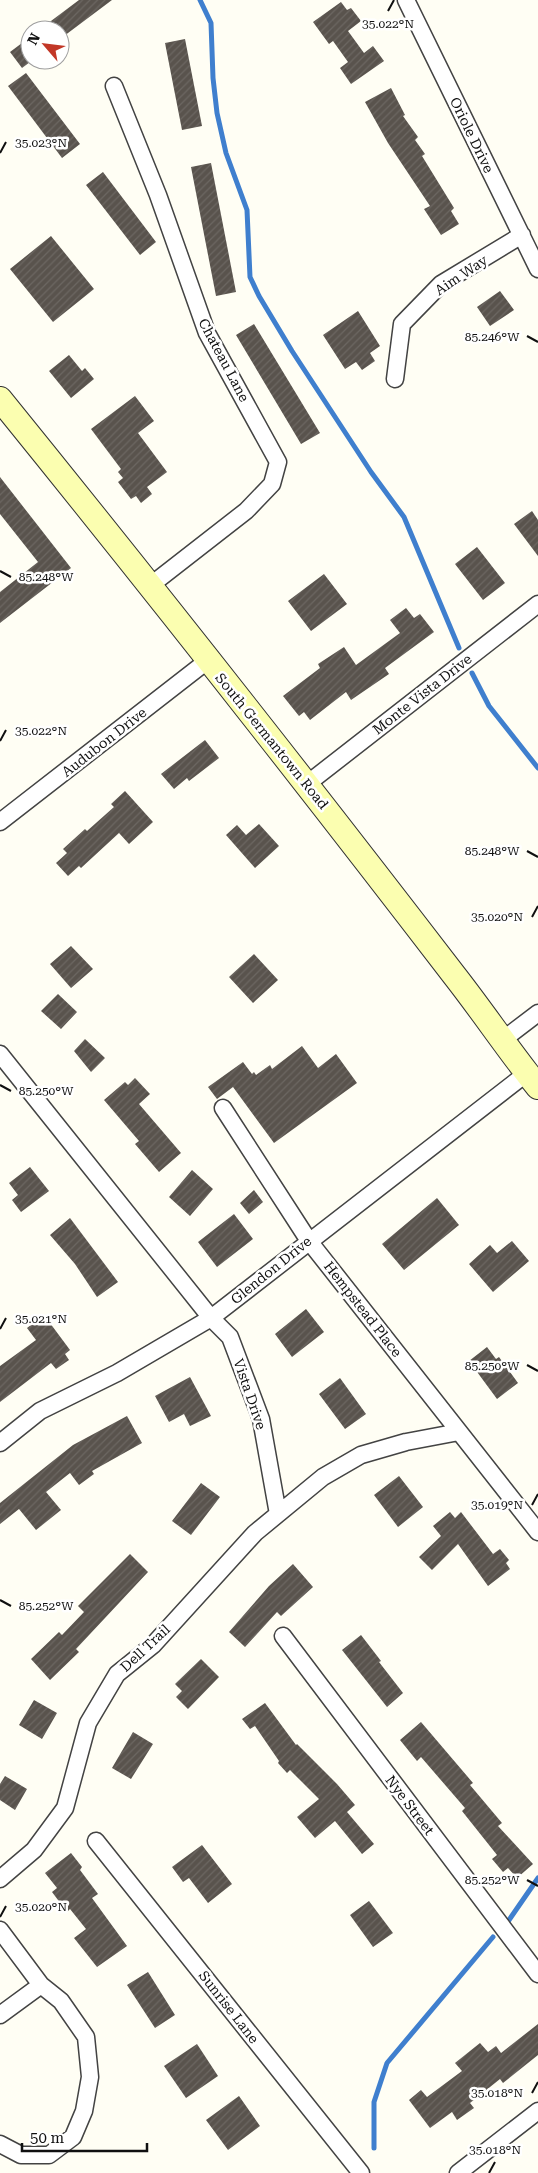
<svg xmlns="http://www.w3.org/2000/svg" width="538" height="2173" viewBox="0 0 538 2173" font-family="'Roboto Serif',serif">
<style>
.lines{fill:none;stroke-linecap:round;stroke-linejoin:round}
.stream{stroke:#3f7fce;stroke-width:5}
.building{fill:url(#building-hatch)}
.minor-casing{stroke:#434343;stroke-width:19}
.secondary-casing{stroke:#323232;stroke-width:26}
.minor{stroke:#fff;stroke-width:16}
.secondary{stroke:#fbfeb0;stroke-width:24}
.ticks{fill:none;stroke:#101010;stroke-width:2}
.labels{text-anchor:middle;stroke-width:5;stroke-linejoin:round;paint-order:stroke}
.street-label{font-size:14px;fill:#101010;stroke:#fff}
.ticks-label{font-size:12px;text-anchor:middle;fill:#101010;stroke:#fff;stroke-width:5;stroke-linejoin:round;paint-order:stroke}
</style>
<defs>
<pattern id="building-hatch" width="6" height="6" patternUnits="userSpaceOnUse" patternTransform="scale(1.25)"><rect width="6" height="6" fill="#59534d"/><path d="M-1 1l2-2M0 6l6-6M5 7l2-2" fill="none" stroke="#6c6762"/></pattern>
</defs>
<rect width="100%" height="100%" fill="#fffef4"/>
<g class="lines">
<path class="stream" d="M200 0 211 23 213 78 217 113 226 153 247 210 250 277 259 296 292 351 371 472 404 517 459 648
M472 673 489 706 538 768
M509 1920 538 1878
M374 2148V2102L387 2063 493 1937"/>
</g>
<path class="building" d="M79 0H112L60 39V30H39Z
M341 2 347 10 351 8 361 21 348 31 364 53 373 46 384 61 351 84 340 68 348 62 333 41 329 44 313 22Z
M30 37V62L22 68 10 52Z
M185 39 202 126 182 130 165 43Z
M26 73 80 144 62 158 8 86Z
M391 88 405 115 403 116 418 137 415 140 425 154 422 156 454 208 451 211 459 224 441 235 424 209 430 206 388 143 365 102Z
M211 163 236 292 216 296 191 167Z
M103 172 156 242 140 255 86 185Z
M51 236 94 289 53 322 10 269Z
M500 291 514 310 490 326 477 307Z
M358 311 380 346 370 353 375 361 362 370 356 362 345 369 323 335Z
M254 324 320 433 301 444 236 335Z
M69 355 82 371 85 368 94 379 71 398 49 371Z
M135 396 154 421 138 433 167 472 147 487 152 494 141 503 136 496 131 499 118 482 123 478 118 472 121 469 91 429Z
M0 477 71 568 0 623V592L38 562 0 514Z
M532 511 538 520V556L514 524Z
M477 547 505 583 483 600 455 564Z
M324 574 347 604 311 631 288 601Z
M406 608 414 618 420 614 434 632 385 668 389 674 351 700 346 692 310 720 304 712 299 716 283 696 320 668 318 664 344 647 356 665 400 633 390 620Z
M205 740 219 758 189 781 187 778 174 789 161 774Z
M125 791 153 822 129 844 119 833 81 868 79 866 68 876 56 863 67 853 63 849 85 829 87 831 114 807 111 804Z
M259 824 279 846 255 868 226 835 237 825 246 835Z
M71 946 93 969 71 988 50 964Z
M254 954 278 980 253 1003 229 977Z
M58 994 77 1012 61 1029 41 1011Z
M85 1039 105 1058 91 1072 74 1051Z
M302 1046 318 1068 336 1054 357 1083 274 1143 233 1087 217 1099 208 1087 243 1062 252 1074 254 1072 256 1075 270 1065 272 1069Z
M135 1078 150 1094 139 1104 181 1153 159 1172 135 1144 139 1141 104 1100 125 1082 128 1085Z
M30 1167 49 1191 21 1212 12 1200 18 1195 9 1183Z
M192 1170 213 1189 190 1216 169 1197Z
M254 1190 263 1202 249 1214 240 1203Z
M437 1198 459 1225 404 1270 382 1244Z
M234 1214 253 1239 217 1267 198 1242Z
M70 1218 118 1282 97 1297 75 1264 50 1235Z
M512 1241 529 1261 493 1292 469 1264 490 1245 497 1253Z
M306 1309 324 1332 292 1357 275 1334Z
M44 1315 70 1350 65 1354 69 1360 56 1369 51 1363 0 1402V1366L36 1340 27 1328Z
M487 1347 496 1359 499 1357 518 1383 497 1399 469 1361Z
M190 1377 211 1416 190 1426 184 1414 169 1422 155 1396Z
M340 1378 366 1414 345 1429 319 1394Z
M127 1416 142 1443 92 1471 94 1474 79 1485 70 1473 46 1492 61 1510 36 1530 19 1509 0 1524V1503L73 1445Z
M399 1476 423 1507 398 1527 374 1495Z
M201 1483 220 1497 191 1535 172 1521Z
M450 1512 455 1518 461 1512 493 1554 500 1549 509 1560 506 1563 510 1569 488 1586 458 1544 432 1570 419 1557 441 1536 433 1526Z
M130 1554 148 1572 76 1649 79 1652 50 1680 31 1659 59 1632 62 1635 84 1612 78 1606Z
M293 1564 313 1587 281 1616 277 1612 245 1647 229 1632 269 1586Z
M361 1635 381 1661 379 1662 403 1693 387 1707 342 1650Z
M201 1659 219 1677 188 1709 176 1697 182 1691 175 1684Z
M34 1700 57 1713 42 1739 19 1725Z
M265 1703 296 1745 297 1744 337 1784 355 1805 347 1812 374 1844 362 1854 335 1821 315 1838 297 1817 319 1799 290 1770 287 1773 278 1763 279 1761 255 1726 250 1729 242 1719Z
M421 1722 473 1783 470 1785 502 1823 498 1826 533 1864 517 1878 508 1868 503 1872 492 1859 497 1855 462 1811 465 1808 421 1757 417 1761 400 1740Z
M133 1732 153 1744 131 1779 112 1768Z
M5 1776 27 1789 15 1810 0 1800V1784Z
M202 1845 232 1884 208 1903 189 1878 183 1882 172 1867Z
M71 1853 82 1867 80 1870 98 1894 92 1898 127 1946 97 1967 74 1938 86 1929 70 1909 67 1912 52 1892 57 1888 45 1873Z
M369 1901 393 1933 373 1947 350 1915Z
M148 1972 175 2015 155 2028 127 1985Z
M538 2024V2055L503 2083 500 2079 470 2103 474 2108 457 2120 452 2112 430 2128 409 2100 421 2090 427 2097 462 2071 455 2063 480 2043 488 2052 496 2046 501 2053Z
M197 2044 218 2076 186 2098 164 2066Z
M239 2096 260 2126 228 2150 206 2120Z"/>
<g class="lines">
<defs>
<path id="minor" d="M406 0 538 269
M114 86 158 195 207 333 278 462 272 484 246 511 151 585
M395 379 402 324 441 284 522 235
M307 784 538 604
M0 822 207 661
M504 1039 538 1013
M0 1054 211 1318 230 1337 261 1419 278 1514
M223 1108 309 1241 538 1532
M0 1443 40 1411 117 1373 211 1318 527 1073
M283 1636 538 1974
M96 1841 361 2173
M0 1879 34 1850 65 1808 88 1723 117 1674 153 1645 255 1533 323 1477 361 1455 406 1442 459 1432
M0 1930 41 1985
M0 2015 41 1985 61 2001 86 2037 90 2077 84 2111 73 2137 49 2155H21L0 2144
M458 2173 538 2111"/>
<path id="secondary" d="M0 399C154 589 305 781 454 975 483 1012 509 1051 538 1087"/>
</defs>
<use href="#minor" class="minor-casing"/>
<use href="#secondary" class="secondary-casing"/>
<use href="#minor" class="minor"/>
<use href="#secondary" class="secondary"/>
</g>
<path class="ticks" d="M388 11 394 0M0 153 6 142M527 336 538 342M0 571 11 577M0 741 6 730M527 851 538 857M532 917 538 906M0 1085 11 1091M0 1329 6 1318M527 1365 538 1371M532 1505 538 1494M0 1600 11 1606M527 1880 538 1886M0 1917 6 1906M532 2093 538 2082M489 2173 495 2162"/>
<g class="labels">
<g class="street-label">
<text transform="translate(472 135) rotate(64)" y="5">Oriole Drive</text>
<text transform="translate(461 275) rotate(-34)" y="5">Aim Way</text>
<text transform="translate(224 360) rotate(62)" y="5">Chateau Lane</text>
<text transform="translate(422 694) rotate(-38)" y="5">Monte Vista Drive</text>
<text transform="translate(272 741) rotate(51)" y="5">South Germantown Road</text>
<text transform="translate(104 742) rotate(-38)" y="5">Audubon Drive</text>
<text transform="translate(271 1270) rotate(-39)" y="5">Glendon Drive</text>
<text transform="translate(363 1309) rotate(52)" y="5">Hempstead Place</text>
<text transform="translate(250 1394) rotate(71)" y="5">Vista Drive</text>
<text transform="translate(145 1648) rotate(-43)" y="5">Dell Trail</text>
<text transform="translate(410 1805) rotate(53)" y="5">Nye Street</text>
<text transform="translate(229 2007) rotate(52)" y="5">Sunrise Lane</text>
</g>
</g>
<g class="ticks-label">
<text x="388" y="28">35.022°N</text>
<text x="41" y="147">35.023°N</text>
<text x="492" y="341">85.246°W</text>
<text x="46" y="581">85.248°W</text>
<text x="41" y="735">35.022°N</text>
<text x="492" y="855">85.248°W</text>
<text x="497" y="921">35.020°N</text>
<text x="46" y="1095">85.250°W</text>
<text x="41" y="1323">35.021°N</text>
<text x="492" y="1370">85.250°W</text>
<text x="497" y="1509">35.019°N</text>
<text x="46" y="1610">85.252°W</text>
<text x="492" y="1884">85.252°W</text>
<text x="41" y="1911">35.020°N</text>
<text x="497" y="2097">35.018°N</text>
<text x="495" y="2154">35.018°N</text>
</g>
<g transform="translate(45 45) rotate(298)"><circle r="24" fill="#ffffff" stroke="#9f9f9f"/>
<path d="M0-4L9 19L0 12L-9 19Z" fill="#c23727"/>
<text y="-8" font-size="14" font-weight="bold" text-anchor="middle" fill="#101010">N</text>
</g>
<path d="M22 2143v8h125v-8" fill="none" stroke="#101010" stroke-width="2.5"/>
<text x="30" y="2143" font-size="15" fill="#101010" stroke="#ffffff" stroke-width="4" paint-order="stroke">50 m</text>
</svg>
